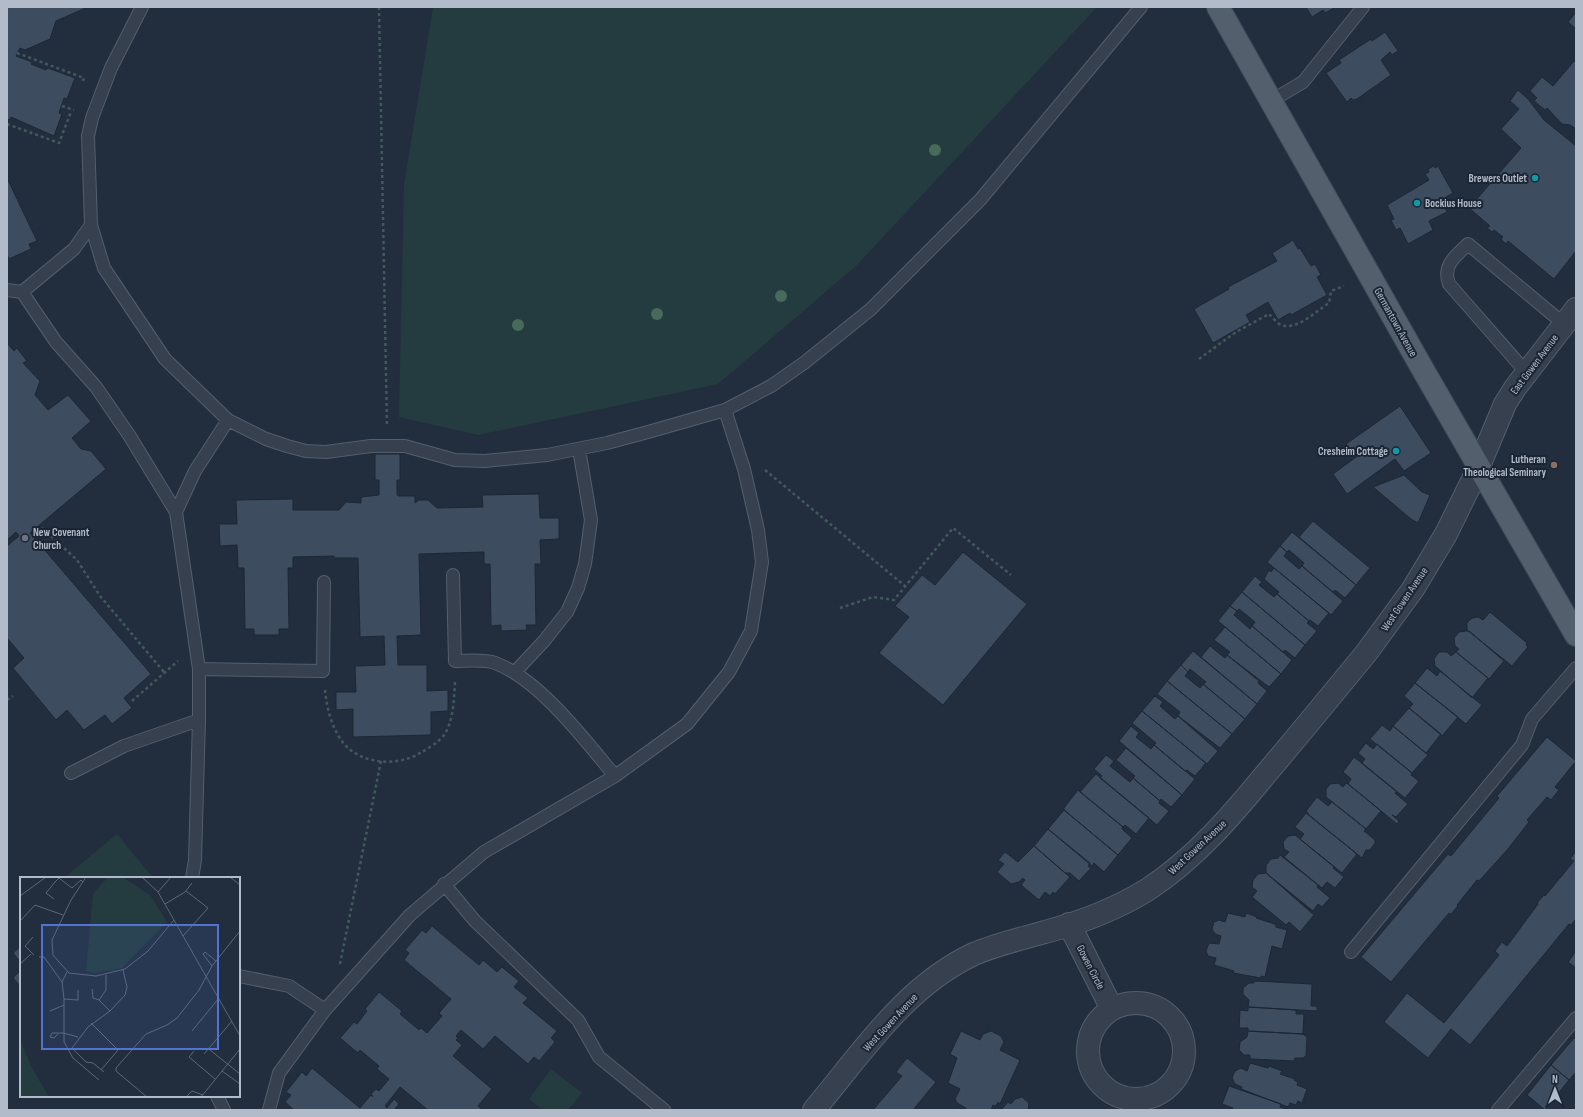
<svg xmlns="http://www.w3.org/2000/svg" width="1583" height="1117" viewBox="0 0 1583 1117" font-family="'Sofia Sans Condensed',sans-serif">
<style>
.green{fill:#243c3f}
.building{fill:#3d4c5e;stroke:#1d2735}
.lines{fill:none;stroke-linecap:round;stroke-linejoin:round}
.service-casing{stroke:#545e6c;stroke-width:14}
.minor-casing{stroke:#545e6c;stroke-width:24}
.primary-casing{stroke:#3f4957;stroke-width:24}
.path{stroke:#42595c;stroke-width:2.5;stroke-dasharray:3 3;stroke-linecap:butt}
.service{stroke:#36404e;stroke-width:12}
.minor{stroke:#36404e;stroke-width:22}
.primary{stroke:#545f6e;stroke-width:22}
.tree{fill:#486a5b}
.culture-dot{fill:#0f9aa8;stroke:#1b2533;stroke-width:1.5}
.education-dot{fill:#8d6e63;stroke:#1b2533;stroke-width:1.5}
.worship-dot{fill:#6b7280;stroke:#1b2533;stroke-width:1.5}
.labels{text-anchor:middle;stroke-width:4;stroke-linejoin:round;paint-order:stroke}
.poi-label{font-size:11px;font-weight:bold;fill:#b2bbc9;stroke:#1b2533;text-anchor:end}
.street-label{font-size:11px;fill:#b2bbc9;stroke:#1b2533}
.inset-road{fill:none;stroke:#5c6676;stroke-width:1}
.view{fill:#5174d3;fill-opacity:0.15;stroke:#5174d3;stroke-width:2}
.inset-edge{fill:none;stroke:#b2bbc9;stroke-width:2}
</style>
<rect width="100%" height="100%" fill="#222e3e"/>
<path class="green" d="M433 7H1097L856 266 718 384 478 435 399 417 404 185Z
M117 834 153 878H64Z
M551 1069 582 1093 568 1110H543L529 1099Z"/>
<path class="building" d="M7 7H88L56 21 50 39 25 50 20 48 16 56 32 62 31 64 46 70 48 68 75 78 67 99 64 98 59 113 62 114 54 136 11 117 10 120 7 119Z
M1306 7H1336L1325 13 1323 10 1312 17Z
M1576 12V29L1568 22Z
M1385 32 1398 51 1392 55 1390 52 1381 60 1391 75 1357 99 1353 100 1351 98 1347 102 1326 73 1341 63 1339 60 1371 39 1372 41Z
M1574 61 1576 63V129L1570 125 1562 124 1547 108 1545 110 1534 101 1537 98 1530 91 1542 77 1553 86Z
M1518 90 1528 99 1544 120 1576 146V251L1554 279 1508 241 1506 244 1501 239 1503 237 1494 230 1492 232 1487 228 1490 226 1469 208 1521 148 1501 129 1519 109 1510 101Z
M1434 166 1435 168 1438 166 1453 193 1441 200 1447 212 1429 221 1433 230 1408 244 1400 228 1396 230 1391 220 1394 219 1387 205 1429 180 1425 174 1429 172 1428 169Z
M7 178 37 241 29 244 31 249 9 259 7 255Z
M1293 240 1298 249 1300 248 1311 266 1315 264 1321 275 1317 277 1327 295 1291 315 1290 313 1278 320 1268 302 1246 315 1250 322 1213 343 1194 309 1229 289 1228 287 1277 261 1272 253Z
M7 343 14 351 17 348 27 361 23 363 40 381 35 395 48 410 68 395 91 421 72 438 81 449 91 451 106 469 30 533 151 674 124 698 132 708 112 724 105 715 84 730 67 710 56 720 13 668 24 658 7 638V546L19 536 16 532 7 540Z
M1400 406 1431 453 1404 471 1395 459 1347 494 1333 474 1363 452 1361 449 1353 454 1346 444Z
M375 454H400V480H397V495L399 496H415V503L419 500H428L437 508 483 507 482 495 539 494 540 518H559V539L540 540 541 564H535L536 625H526L527 630 501 631V625L491 626 490 564H484V552L419 554 421 635 397 636 398 665H427V691L448 690V711L431 712V735L353 737V709L336 710V692H356L355 666 385 665 384 636 360 637 358 558H334V556L293 557V568H288L289 629H279V635H254V629H245L244 568H238L237 545 220 546 219 524H237L236 500 293 499V510H339L346 502 361 503V497L379 495V480H375Z
M1404 475 1422 492 1430 495 1418 523 1411 519 1373 487Z
M1313 521 1370 568 1356 585 1299 537Z
M1292 532 1356 585 1345 598 1335 590 1333 592 1302 566 1304 563 1289 550 1287 552 1280 546Z
M1280 546 1287 552 1284 556 1299 569 1302 566 1343 601 1331 615 1267 562Z
M963 552 1027 604 943 705 879 653 909 617 895 606 922 575 935 585Z
M1274 568 1329 613 1318 626 1310 620 1309 621 1277 594 1279 592 1264 579 1269 570 1271 572Z
M1255 576 1262 582 1259 585 1274 597 1277 594 1309 621 1307 623 1317 631 1305 645 1242 592Z
M1242 592 1305 645 1295 658 1285 650 1283 652 1252 626 1255 622 1239 609 1237 611 1230 606Z
M1230 606 1237 611 1234 615 1250 629 1252 626 1292 660 1281 674 1218 621Z
M1490 612 1527 643 1526 645 1528 647 1512 666 1467 630V623L1472 618 1478 617 1483 620Z
M1225 627 1281 674 1269 687 1227 655 1230 652 1214 640Z
M1466 631H1469L1504 661 1489 679 1456 652 1459 649 1455 646 1454 638 1459 632Z
M1210 646 1225 658 1227 655 1259 681 1258 683 1267 691 1257 704 1201 657Z
M1193 651 1257 704 1245 719 1203 684 1206 682 1190 669 1188 672 1181 665Z
M1439 652H1447L1451 656 1456 652 1488 678 1472 698 1435 666 1434 659Z
M1181 665 1188 672 1185 676 1200 688 1203 684 1245 719 1232 734 1167 681Z
M1427 668 1437 676 1440 671 1482 705 1466 724 1415 683Z
M1167 681 1232 734 1220 748 1178 716 1180 712 1157 694Z
M1415 683 1458 717 1442 736 1409 708 1413 704 1404 696Z
M1155 696 1163 702 1160 706 1175 719 1178 716 1218 751 1207 764 1142 711Z
M1409 708 1441 734 1426 753 1393 726Z
M1142 711 1206 763 1195 776 1187 770 1185 771 1154 745 1156 743 1132 723Z
M1382 725 1390 731 1393 726 1428 755 1412 773 1370 739Z
M1131 726 1139 733 1136 737 1151 749 1154 745 1195 779 1182 795 1119 741Z
M1547 737 1576 761 1555 787 1559 790 1551 800 1547 797 1527 820 1529 822 1508 849 1479 881 1477 880 1457 905 1458 906 1451 914 1449 913 1391 982 1361 957 1448 854 1451 856 1499 798 1497 796Z
M1366 743 1373 749 1377 744 1412 773 1411 775 1419 781 1405 798 1362 763 1365 759 1358 753Z
M1126 748 1182 795 1171 807 1161 799 1160 801 1133 778 1135 776 1116 760Z
M1106 755 1114 761 1110 766 1130 782 1133 778 1160 801 1159 803 1169 811 1157 825 1100 778 1102 776 1094 769Z
M1354 757 1397 792 1395 793 1408 804 1396 817 1392 815 1399 821 1397 824 1348 784 1351 779 1343 772Z
M1096 774 1149 818 1136 834 1125 825 1123 827 1080 792Z
M1338 783 1343 787 1346 783 1348 784 1381 811 1366 829 1326 797V789L1330 784Z
M1078 790 1123 827 1122 829 1132 838 1118 855 1064 810V808Z
M1317 797 1328 806 1332 802 1366 829 1364 831 1375 840V843L1370 850H1366L1362 858 1310 816 1306 811Z
M1064 810 1118 855 1104 872 1094 863 1092 866 1048 829Z
M1306 813 1357 854 1342 873 1300 839 1304 834 1295 827Z
M1048 829 1090 863 1088 866 1091 868 1079 881 1070 873H1065L1034 846Z
M1295 835 1334 867 1333 868 1344 877 1335 888 1327 882 1322 888 1284 857 1289 852 1284 849 1283 842 1288 836Z
M1034 846 1070 877 1055 894 1053 892 1050 896 1045 892 1039 900 1021 885 1025 880 1023 878 1019 882 1011 884 997 872 1004 864 998 860 1005 852 1018 862Z
M1576 851V919L1571 925 1569 924 1470 1045 1451 1029 1428 1058 1384 1022 1407 993 1444 1023 1499 955 1495 951 1502 942 1507 946 1538 904 1537 903 1544 895 1545 896 1574 861 1570 859Z
M1280 855 1318 885 1317 887 1330 898 1322 907 1318 904 1313 911 1266 873V865L1271 859 1278 858Z
M1266 873 1314 915 1300 932 1289 922 1286 925 1252 897 1257 891 1252 887 1253 880 1258 874Z
M1228 913 1245 917 1246 913 1249 914 1257 917 1256 918 1272 923 1276 925V927L1287 930 1282 949 1272 946 1265 977 1261 976V978L1233 973 1234 971 1214 965 1216 958 1208 956 1206 951 1209 943 1219 944 1221 936 1215 934 1212 929 1214 922 1219 920 1225 922Z
M432 926 479 965 483 960 497 972 502 967 519 981 514 987 528 998 523 1003 557 1031 551 1038 555 1042 539 1061 534 1057 528 1064 495 1036 483 1049 461 1030 456 1036 458 1038 456 1040 462 1045 453 1056 492 1089 478 1106 483 1110H428L400 1087 385 1106 387 1108 394 1099 399 1104 394 1110H294L285 1102 291 1095 286 1092 302 1072 306 1076 312 1068 360 1108 371 1095 373 1097 371 1094 376 1089 379 1091 389 1079 377 1069 379 1066 360 1050 358 1053 340 1038 354 1022 357 1024 367 1011 365 1009 379 992 402 1011 400 1014 419 1030 421 1028 427 1033 442 1016 439 1013 451 999 404 960 409 953 405 950 422 930 426 933Z
M21 946V963L13 953Z
M1576 951V968L1568 962Z
M21 970V987L13 978Z
M1254 981 1312 984 1311 1006H1317V1011L1248 1007 1249 1000 1243 994V988L1249 983H1254Z
M1248 1007 1296 1010V1014H1304L1303 1034 1248 1031V1028H1239L1240 1010 1248 1011Z
M961 1031 980 1040 983 1034 991 1031 1001 1036 1004 1042 1000 1050 1020 1060 1000 1104 998 1102 996 1106 993 1105 991 1110H966V1108L957 1103 955 1099 960 1089 948 1083 957 1058 950 1054Z
M1248 1031 1303 1034 1307 1037 1306 1056 1303 1058H1295L1294 1061 1250 1059V1055H1244L1239 1050 1240 1042 1247 1037Z
M1574 1038 1576 1040V1072L1569 1080 1551 1065Z
M907 1058 936 1082 913 1110H873L902 1076 896 1072Z
M1250 1063 1268 1068 1269 1066 1282 1071 1280 1074 1295 1079 1294 1080 1298 1082 1297 1085 1307 1089 1302 1103 1298 1101 1296 1105 1290 1103 1288 1107 1241 1089 1242 1087 1235 1084 1232 1078 1235 1071 1241 1068 1247 1071Z
M1551 1065 1569 1080 1545 1110 1527 1095Z
M1229 1086 1281 1104 1280 1107 1289 1110H1232L1233 1108 1222 1104Z
M1022 1097 1029 1103 1028 1110H1001L1008 1102 1011 1104 1015 1099Z"/>
<g class="lines">
<defs>
<path id="service" d="M142 7 111 68 92 118 88 136 91 225 104 268 165 359 228 420 266 439 287 446 306 451 326 452 371 446H405L455 460 485 461 547 455 607 443 648 432 725 410 771 386 804 363 871 309 980 200 1141 7
M1271 101 1303 82 1363 7
M7 290 22 292 56 342 96 387 129 435 176 512
M22 292 74 249 91 225
M1526 372 1449 284C1442 265 1456 256 1468 244L1564 324
M228 420 195 471 176 512 199 669 323 671 324 582
M453 575 455 661C467 661 484 659 495 663 539 679 585 740 615 776L687 724 729 672 751 631 762 562 758 530 744 469 725 410
M515 672 544 641 567 612 578 588 585 564 591 520 579 449
M71 773 124 746 199 720
M192 878 195 860 199 720V669
M444 884 475 921 578 1020 599 1057 664 1110
M1351 952 1522 745 1532 719 1576 668
M239 976 289 986 325 1010
M217 1096 224 1110
M269 1110 279 1073 325 1010 410 915 484 852 615 776
M1498 1110 1576 1018"/>
<path id="minor" d="M1069 924 1112 1009
M1088 1051a48 48 0 1 1 96 0a48 48 0 1 1-96 0Z
M814 1110C861 1054 905 986 974 954 997 944 1021 939 1045 932 1079 923 1116 909 1147 890 1196 858 1233 814 1270 769 1303 730 1335 691 1367 652L1413 589 1446 534 1476 473 1505 404 1515 388 1576 309"/>
<path id="primary" d="M1218 7 1422 368 1576 635"/>
</defs>
<use href="#service" class="service-casing"/>
<use href="#minor" class="minor-casing"/>
<use href="#primary" class="primary-casing"/>
<path class="path" d="M379 7 387 426
M17 53 84 78 83 81
M62 106 74 110
M7 124 59 143 71 112
M1199 359 1236 332 1269 314C1272 317 1277 323 1281 325 1297 331 1316 311 1329 303L1331 291 1344 286
M765 470 905 586
M42 528 77 560 100 596 164 672
M840 608 873 597 894 600 953 528 1011 575
M325 690C327 709 332 731 346 746 365 765 399 766 420 753 429 748 441 741 446 732 454 716 454 698 455 681
M7 700 13 696
M132 701 178 661
M340 964 381 761"/>
<use href="#service" class="service"/>
<use href="#minor" class="minor"/>
<use href="#primary" class="primary"/>
</g>
<g class="tree">
<circle cx="935" cy="150" r="6"/>
<circle cx="781" cy="296" r="6"/>
<circle cx="657" cy="314" r="6"/>
<circle cx="518" cy="325" r="6"/>
</g>
<g class="culture-dot">
<circle cx="1535" cy="178" r="4"/>
<circle cx="1417" cy="203" r="4"/>
<circle cx="1396" cy="451" r="4"/>
</g>
<circle class="education-dot" cx="1554" cy="465" r="4"/>
<circle class="worship-dot" cx="25" cy="538" r="4"/>
<g class="labels">
<g class="poi-label">
<text x="1527" y="182">Brewers Outlet</text>
<text x="1425" y="207" text-anchor="start">Bockius House</text>
<text x="1388" y="455">Cresheim Cottage</text>
<text x="1546" y="463">Lutheran<tspan x="1546" dy="13">Theological Seminary</tspan></text>
<text x="33" y="536" text-anchor="start">New Covenant<tspan x="33" dy="13">Church</tspan></text>
</g>
<g class="street-label">
<text transform="translate(1396 322) rotate(61)" y="4">Germantown Avenue</text>
<text transform="translate(1534 364) rotate(-53)" y="4">East Gowen Avenue</text>
<text transform="translate(1404 599) rotate(-56)" y="4">West Gowen Avenue</text>
<text transform="translate(1197 847) rotate(-43)" y="4">West Gowen Avenue</text>
<text transform="translate(1091 967) rotate(63)" y="4">Gowen Circle</text>
<text transform="translate(890 1022) rotate(-47)" y="4">West Gowen Avenue</text>
</g>
</g>
<g transform="translate(20 877)">
<rect width="220" height="220" fill="#222e3e"/>
<path d="M88 0H102L130 18 147 45 102 91 75 96 66 94 73 17ZM0 163 11 189 29 220H0Z" fill="#243c3f"/>
<path class="inset-road" d="M66 0 51 23 32 63 33 78 49 96 76 99 105 92 128 74 154 43M122 0 138 15 220 159M210 0 220 8M35 5 39 1 52 11 61 3 63 5M138 15 151 0M0 19 26 0M34 22 26 16 35 5M145 27 165 15 172 6M0 44 15 28 43 38M163 59 188 31 166 14M13 60 5 69 14 78M19 80H24L42 105M0 87 11 77M192 89 183 77 185 75 196 84M47 95 42 105 44 122 58 123V113M72 112 73 121 79 123 90 134 105 118 107 110 103 93M44 122V165L53 181 79 203M79 123 86 113V98M30 134 44 128M71 146 98 173 81 193M172 154 199 121M38 157 34 161 30 160 32 156H43L58 160M190 173 220 197M174 174 169 180 195 202M184 177 212 144M202 194 220 207M84 195 73 186 66 185 52 171 68 150 90 134M127 220 96 194V191L126 157 147 148 157 141 179 113 192 89 220 54M166 220 172 214 183 218M181 220 220 172"/>
<path class="view" d="M22 48H198V172H22Z"/>
<rect width="220" height="220" class="inset-edge"/>
</g>
<rect width="1583" height="1117" fill="none" stroke="#b2bbc9" stroke-width="16"/>
<g transform="translate(1555 1089)" stroke="#1b2533" stroke-width="3" paint-order="stroke">
<path d="M0-3L7 15L0 10L-7 15Z" fill="#b2bbc9"/>
<text y="-6" font-size="11" font-weight="bold" text-anchor="middle" fill="#b2bbc9">N</text>
</g>
</svg>
